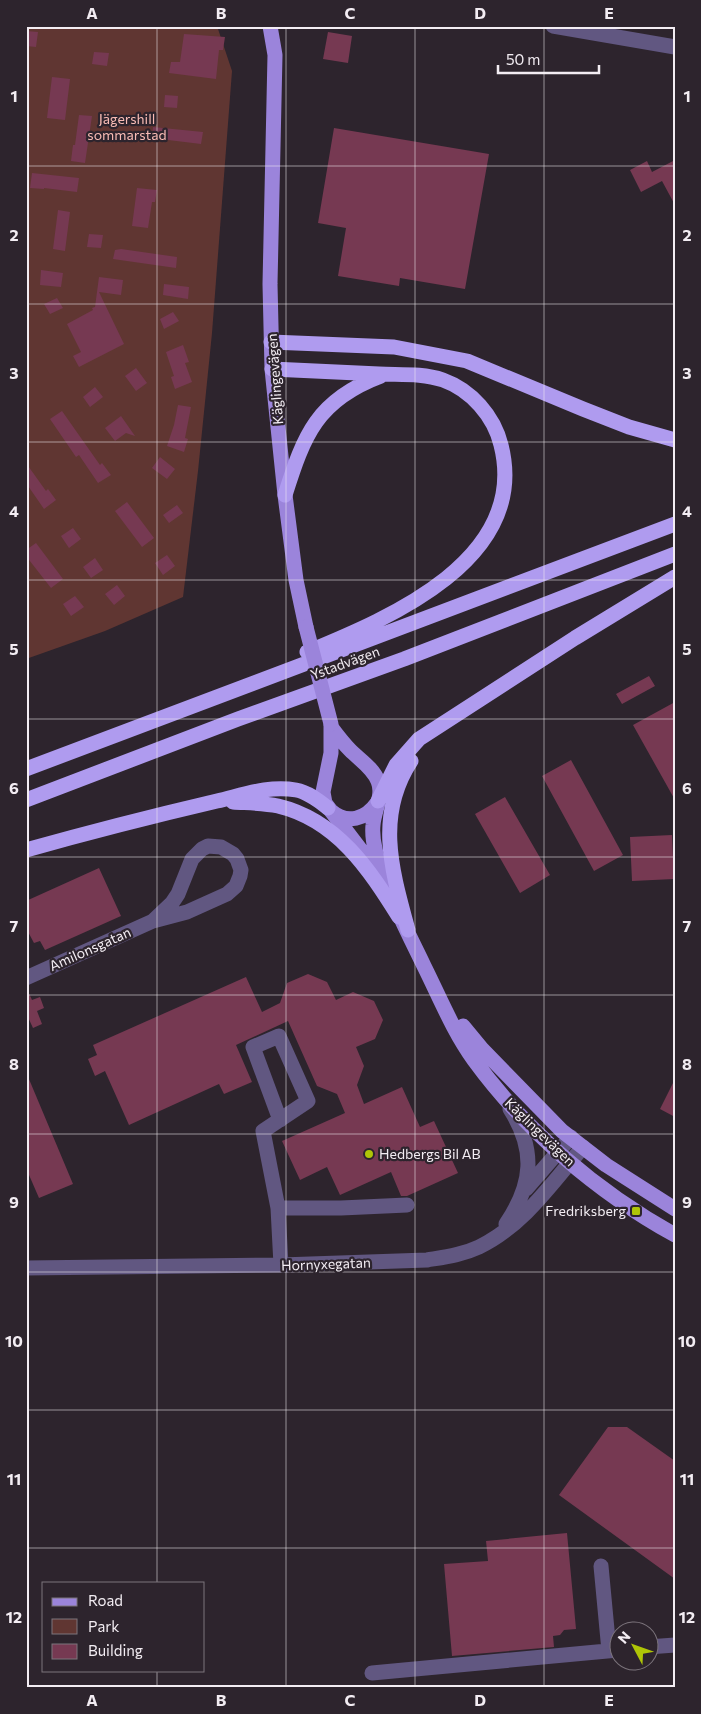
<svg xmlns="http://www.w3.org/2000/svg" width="701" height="1714" viewBox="0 0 701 1714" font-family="Commissioner,sans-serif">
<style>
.green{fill:#603632}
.building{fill:#763952}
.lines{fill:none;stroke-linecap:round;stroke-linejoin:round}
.minor{stroke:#615781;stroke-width:15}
.major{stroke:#9b84db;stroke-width:15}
.highway{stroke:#af9bef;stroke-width:15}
.major-bridge{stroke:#9b84db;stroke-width:15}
.grid{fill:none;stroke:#f3edf3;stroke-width:1;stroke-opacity:0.55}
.poi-dot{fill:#afc507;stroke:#2d242d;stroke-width:2}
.labels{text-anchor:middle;stroke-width:4.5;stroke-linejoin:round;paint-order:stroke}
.park-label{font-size:14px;fill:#f9bcb5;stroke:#2d242d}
.street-label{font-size:14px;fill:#f3edf3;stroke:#2d242d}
.poi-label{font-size:14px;fill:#f3edf3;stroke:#2d242d;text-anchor:start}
.neatline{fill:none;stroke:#f3edf3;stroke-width:2}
.grid-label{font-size:16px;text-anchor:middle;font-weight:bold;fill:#f3edf3}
</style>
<rect width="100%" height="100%" fill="#2d242d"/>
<path class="green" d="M26 26H217L232 71 212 333 198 471 183 597 105 631 26 659Z"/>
<path class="building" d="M26 31 38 32 36 47 26 46Z
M328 32 352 36 348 63 323 59Z
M184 34 225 37 223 50H219L216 79 169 73 171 62H180Z
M94 52 109 53 107 66 92 64Z
M52 77 70 79 65 120 47 118Z
M165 95 178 96 177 108 164 107Z
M79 115 92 116 85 163 71 161 73 145H75Z
M153 127 203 132 201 144 152 138Z
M334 128 489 154 465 289 400 278 399 286 338 276 346 228 318 223Z
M675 160V205L662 181 641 192 630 170 647 161 652 172Z
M32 173 79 178 77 192 44 188V189L30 188Z
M137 188 157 190 155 202H152L148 228 132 226Z
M58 210 70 212 65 251 53 249Z
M89 234 103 235 101 248 87 247Z
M121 249 177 257 176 268 113 259 115 250Z
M41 270 63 273 61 287 40 285Z
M99 277 123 280 121 295 99 292 124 344 79 367 73 356 81 352 67 324 93 310 92 308 95 307Z
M164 284 189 287 188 299 163 295Z
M57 298 63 308 50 314 44 304Z
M173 312 179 321 164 329 160 319Z
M183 345 189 362 185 363 192 382 175 389 171 377 174 376 166 352Z
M136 368 147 383 136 391 125 376Z
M95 387 103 397 90 407 83 397Z
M178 405 191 407 185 438 188 439 184 452 167 446 174 425Z
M62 411 100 465 102 463 111 475 98 483 79 455 76 457 50 419Z
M121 416 135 436 126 433 115 441 105 428Z
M160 457 175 469 167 479 152 468Z
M26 463 46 491 48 489 56 500 44 509 26 483Z
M127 502 154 538 142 547 115 511Z
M177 505 183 513 169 523 163 515Z
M73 528 81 539 69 548 61 536Z
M36 543 63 579 51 588 26 556V550Z
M167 555 175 566 163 575 155 563Z
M95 558 103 570 91 578 83 567Z
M117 585 125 596 114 605 105 594Z
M75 596 84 607 71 616 63 604Z
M649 676 655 686 622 704 616 694Z
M675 702V800L633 725Z
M571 760 623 855 594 871 542 776Z
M505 797 550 875 520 893 475 814Z
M672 835 674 879 632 881 630 837Z
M99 868 121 916 45 950 40 941 34 943 26 928V901Z
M308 974 327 982 336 1000 353 992 374 1001 383 1020 375 1039 356 1047 364 1066 357 1085 364 1104 402 1087 420 1127 434 1121 458 1173 407 1196H401L391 1172 340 1195 327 1167 300 1180 282 1141 345 1113 337 1094 317 1086 288 1021 236 1045 252 1082 224 1094 219 1084 129 1125 105 1071 95 1076 88 1059 97 1055 93 1045 246 977 262 1012 280 1003 287 983Z
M26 987 32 1000 40 997 44 1008 37 1011 42 1024 33 1028 27 1015 26 1016Z
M26 1072 73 1184 39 1198 26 1168Z
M675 1079V1117L660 1109Z
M608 1427H627L675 1461V1579L559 1495Z
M567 1533 576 1629 564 1630 560 1635 553 1636 554 1647 452 1656 444 1564 488 1561 486 1541Z"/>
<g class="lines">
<path class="minor" d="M553 26 675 47
M26 978 153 921 187 912 227 894 236 886 240 876 241 870 237 859 233 854 221 847 208 846 202 849 192 859 178 894 172 903 153 921
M526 1189 571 1137
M278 1208 263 1131 308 1101 279 1036 253 1047 280 1120
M506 1224C533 1184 536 1150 510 1109
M281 1265 278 1208H341L407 1205
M26 1268 281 1265 427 1260C445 1257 462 1255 479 1247 523 1226 552 1183 583 1147
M601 1566 609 1651
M648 1647 675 1645
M372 1673 618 1650"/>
<path class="major" d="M270 26 275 55 270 284 272 369 285 495 296 580 306 627
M331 725V753L323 792 325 803 380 875
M331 727C337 735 343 743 350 750 360 760 373 768 378 781 384 795 374 810 373 825 371 844 380 866 386 884 396 910 412 941 424 966 440 998 453 1031 474 1060 526 1131 597 1192 675 1235
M331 811C347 825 366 819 377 803
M463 1026 482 1049 562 1131 606 1165 675 1209"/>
<path class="highway" d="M271 342 394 347 467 361 583 409 629 427 675 440
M272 369C308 371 343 372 379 374 400 375 422 373 443 380 471 390 494 416 501 445 530 559 390 618 307 652
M285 495C304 435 317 400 381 376
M26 769 675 524
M26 800 238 719 404 659 675 554
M378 801 396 765 419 739 575 638 675 577
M233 802C248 803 263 803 278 806 337 820 369 869 399 917
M26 850C90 832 153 816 217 801 243 795 269 785 296 790 308 792 319 801 328 808
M408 930C392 871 375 816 411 761"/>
<path class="major-bridge" d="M306 627 331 724"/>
</g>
<path class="grid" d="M157 26V1583M286 26V1688M415 26V1688M544 26V1688M26 166H675M26 304H675M26 442H675M26 580H675M26 719H675M26 857H675M26 995H675M26 1134H675M26 1272H675M26 1410H675M26 1548H675M157 1670V1688"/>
<g class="poi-dot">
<circle cx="369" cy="1154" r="5"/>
<rect x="631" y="1206" width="10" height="10" rx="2.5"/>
</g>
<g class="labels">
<g class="park-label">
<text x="127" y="124">Jägershill<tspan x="127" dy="16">sommarstad</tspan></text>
</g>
<g class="street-label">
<text transform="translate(275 379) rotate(-94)" y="5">Käglingevägen</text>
<text transform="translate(345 663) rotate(-20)" y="5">Ystadvägen</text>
<text transform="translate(90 949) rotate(-24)" y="5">Amilonsgatan</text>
<text transform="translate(540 1132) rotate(44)" y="5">Käglingevägen</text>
<text transform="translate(326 1264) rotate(-2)" y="5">Hornyxegatan</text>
</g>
<g class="poi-label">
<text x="379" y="1159">Hedbergs Bil AB</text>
<text x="626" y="1216" text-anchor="end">Fredriksberg</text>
</g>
</g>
<rect width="701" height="1714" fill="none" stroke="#2d242d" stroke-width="55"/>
<rect x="42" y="1582" width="162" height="90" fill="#2d242d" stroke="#7c747c"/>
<rect x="52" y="1598" width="25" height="8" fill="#9b84db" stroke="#7c747c"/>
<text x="88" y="1606" font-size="15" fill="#f3edf3">Road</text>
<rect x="52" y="1619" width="25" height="15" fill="#603632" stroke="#7c747c"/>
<text x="88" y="1632" font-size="15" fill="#f3edf3">Park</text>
<rect x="52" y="1644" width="25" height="15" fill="#763952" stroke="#7c747c"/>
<text x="88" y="1656" font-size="15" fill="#f3edf3">Building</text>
<g transform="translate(634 1646) rotate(311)"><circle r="24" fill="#2d242d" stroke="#7c747c"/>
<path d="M0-4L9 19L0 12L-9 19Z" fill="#afc507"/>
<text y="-8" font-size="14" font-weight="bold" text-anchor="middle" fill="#f3edf3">N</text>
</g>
<path d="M498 65v8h101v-8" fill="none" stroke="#f3edf3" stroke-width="2.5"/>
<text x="506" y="65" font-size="15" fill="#f3edf3" stroke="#2d242d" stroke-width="4" paint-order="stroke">50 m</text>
<rect x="28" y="28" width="646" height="1658" class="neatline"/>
<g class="grid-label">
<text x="92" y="19">A</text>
<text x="221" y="19">B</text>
<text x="350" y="19">C</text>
<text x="480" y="19">D</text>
<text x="609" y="19">E</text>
<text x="14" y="102">1</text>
<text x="687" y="102">1</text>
<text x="14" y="241">2</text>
<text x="687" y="241">2</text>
<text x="14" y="379">3</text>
<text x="687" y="379">3</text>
<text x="14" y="517">4</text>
<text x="687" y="517">4</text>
<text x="14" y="655">5</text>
<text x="687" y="655">5</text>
<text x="14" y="794">6</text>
<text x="687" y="794">6</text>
<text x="14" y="932">7</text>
<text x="687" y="932">7</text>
<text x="14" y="1070">8</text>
<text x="687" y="1070">8</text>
<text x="14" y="1208">9</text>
<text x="687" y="1208">9</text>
<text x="14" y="1347">10</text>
<text x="687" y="1347">10</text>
<text x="14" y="1485">11</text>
<text x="687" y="1485">11</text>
<text x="14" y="1623">12</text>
<text x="687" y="1623">12</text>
<text x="92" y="1706">A</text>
<text x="221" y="1706">B</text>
<text x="350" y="1706">C</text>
<text x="480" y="1706">D</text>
<text x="609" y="1706">E</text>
</g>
</svg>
